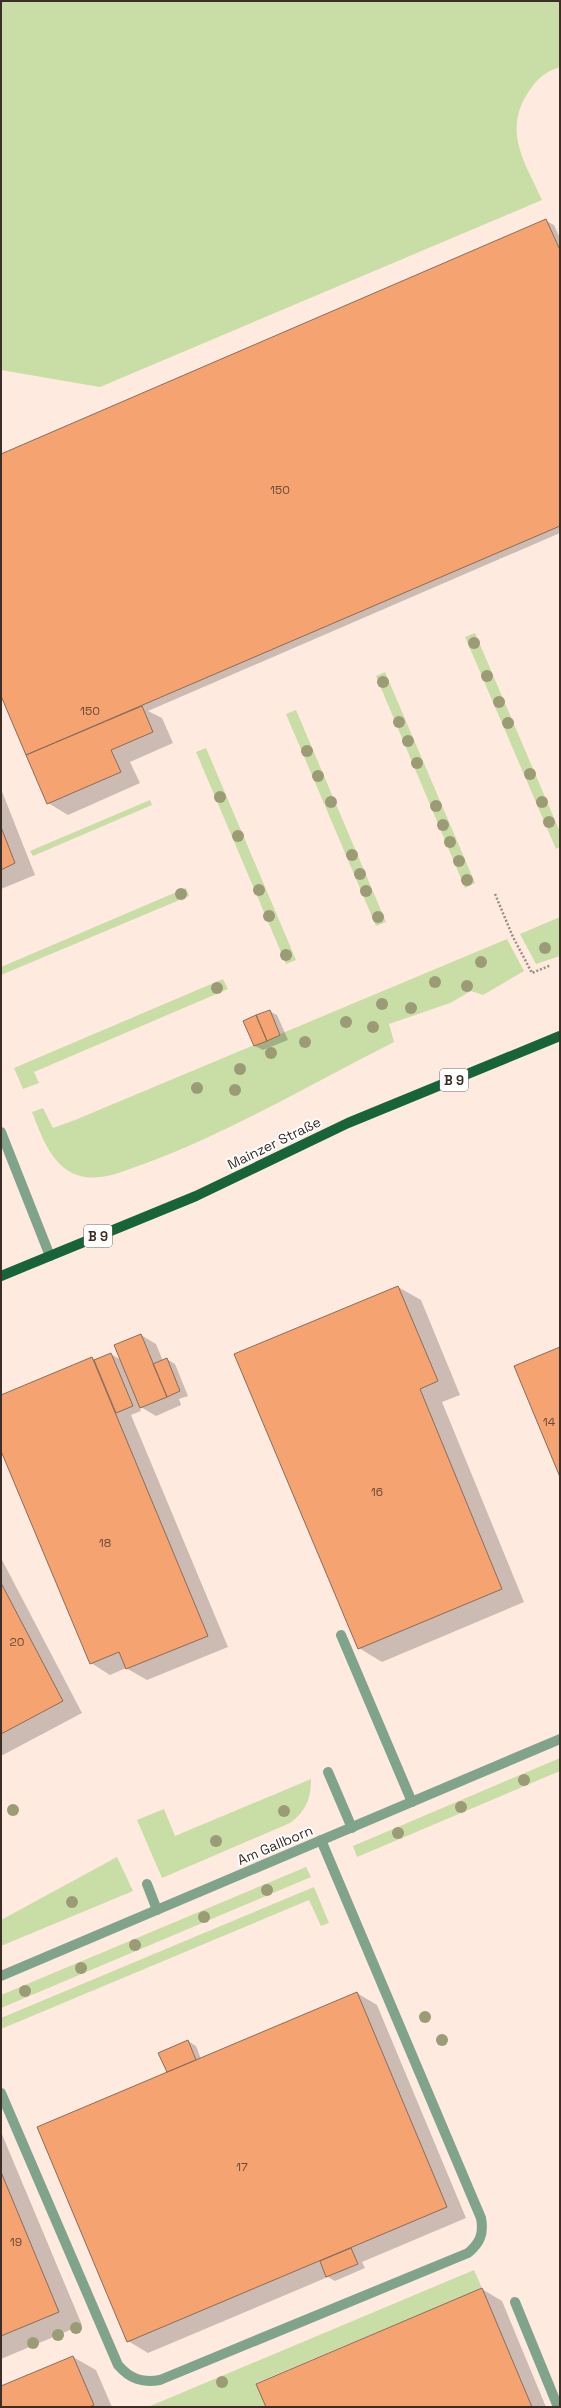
<svg xmlns="http://www.w3.org/2000/svg" width="561" height="2408" viewBox="0 0 561 2408" font-family="'Space Grotesk',sans-serif">
<style>
.green{fill:#c9dda6}
.shadow{fill:#0003}
.building{fill:#f5a471;stroke:#896c5a}
.lines{fill:none;stroke-linecap:round;stroke-linejoin:round}
.path{stroke:#9c8b82;stroke-width:2.5;stroke-dasharray:2 2;stroke-linecap:butt}
.lane{stroke:#80a38b;stroke-width:10}
.street{stroke:#80a38b;stroke-width:10}
.primary{stroke:#17633a;stroke-width:10}
.tree{fill:#9b9c75}
.labels{text-anchor:middle;stroke-width:4;stroke-linejoin:round;paint-order:stroke}
.number-label{font-size:12px;fill:#6a4c39}
.shield{fill:#fff;stroke:#766d67;stroke-width:1}
.shield-label{font-size:13px;font-weight:bold;fill:#3b2e26}
.street-label{font-size:14px;fill:#3b2e26;stroke:#fff}
</style>
<rect width="100%" height="100%" fill="#ffeadf"/>
<path class="green" d="M1 1H560V67C546 71 537 79 529 91 502 131 525 162 542 200L100 387 1 370Z
M475 633 560 832V847L556 849 465 637Z
M385 672 475 883 465 888 376 676Z
M296 710 386 922 376 926 286 714Z
M206 748 296 960 286 964 196 752Z
M150 800 152 805 33 856 30 851Z
M186 888 189 896 1 975V967Z
M560 917V956L536 964 520 934Z
M507 939 524 971 483 995 471 991 450 1003 389 1024 394 1042C313 1083 234 1130 149 1162 129 1169 107 1180 85 1177 53 1172 42 1137 32 1112L43 1108 53 1128 75 1120Z
M223 979 228 989 34 1072 39 1083 23 1089 14 1068Z
M560 1758V1771L357 1857 353 1846Z
M311 1779C311 1799 306 1811 290 1823L162 1878 137 1820 164 1809 175 1836Z
M117 1857 133 1891 1 1946V1920Z
M306 1867 311 1877 1 2008V1995Z
M314 1887 329 1923 321 1926 309 1900 1 2029V2018Z
M474 2270 482 2288 256 2383 266 2407H148Z"/>
<path class="shadow" d="M546 221 554 225 560 238V533L148 711 162 718 173 743 130 762 140 783 68 815 48 803 1 694V455Z
M1 789 35 875 1 889Z
M269 1011 277 1015 288 1040 263 1050 255 1046Z
M398 1287 421 1300 460 1395 442 1402 524 1602 382 1662 359 1648Z
M141 1335 156 1344 163 1361 167 1359 175 1364 188 1396 179 1399 181 1405 156 1416 139 1406 141 1411 131 1415 228 1647 147 1680 126 1668 110 1675 91 1663 1 1448V1396L92 1358 96 1360 111 1354 121 1360Z
M1 1558 82 1713 1 1756Z
M357 1993 377 2005 466 2218 362 2262 365 2268 335 2281 328 2277 148 2353 128 2341 167 2072 188 2041 196 2046 201 2059Z
M1 2132 82 2325 1 2359Z
M482 2289 502 2301 546 2407H267Z
M73 2357 96 2370 112 2407H1V2388Z"/>
<path class="building" d="M546 219 560 250V526L26 755 1 696V454Z
M142 706 153 732 111 750 121 772 47 804 26 755Z
M1 827 15 863 1 870Z
M270 1010 280 1035 267 1041 256 1015Z
M256 1015 267 1041 254 1046 243 1021Z
M398 1286 438 1381 420 1389 502 1589 358 1649 234 1354Z
M141 1334 167 1397 140 1408 114 1345Z
M560 1347V1477L514 1366Z
M111 1353 133 1406 116 1413 94 1360Z
M92 1357 208 1636 126 1669 119 1652 90 1664 1 1451V1395Z
M167 1358 180 1391 167 1397 153 1364Z
M1 1583 63 1701 1 1734Z
M357 1992 447 2207 127 2342 37 2127Z
M188 2040 196 2060 167 2072 158 2053Z
M1 2172 59 2312 1 2336Z
M351 2248 358 2264 326 2277 320 2261Z
M482 2288 532 2407H266L256 2384Z
M73 2356 94 2405 89 2407H1V2386Z"/>
<g class="lines">
<path class="path" d="M495 894 513 937 532 973 551 965"/>
<path class="lane" d="M1 1132 50 1256
M341 1635 412 1802
M328 1772 352 1828
M147 1884 157 1910
M1 2093 118 2365C130 2379 142 2383 160 2380L468 2253C480 2243 484 2234 481 2218L321 1840
M515 2302 558 2407"/>
<path class="street" d="M1 1976 560 1739"/>
<path class="primary" d="M1 1276 196 1196 348 1123 560 1036"/>
</g>
<g class="tree">
<circle cx="474" cy="643" r="6"/>
<circle cx="487" cy="676" r="6"/>
<circle cx="383" cy="682" r="6"/>
<circle cx="499" cy="702" r="6"/>
<circle cx="399" cy="722" r="6"/>
<circle cx="508" cy="723" r="6"/>
<circle cx="408" cy="741" r="6"/>
<circle cx="307" cy="751" r="6"/>
<circle cx="417" cy="763" r="6"/>
<circle cx="530" cy="774" r="6"/>
<circle cx="318" cy="776" r="6"/>
<circle cx="220" cy="797" r="6"/>
<circle cx="331" cy="802" r="6"/>
<circle cx="542" cy="802" r="6"/>
<circle cx="436" cy="806" r="6"/>
<circle cx="549" cy="822" r="6"/>
<circle cx="443" cy="825" r="6"/>
<circle cx="238" cy="836" r="6"/>
<circle cx="450" cy="842" r="6"/>
<circle cx="352" cy="855" r="6"/>
<circle cx="459" cy="861" r="6"/>
<circle cx="360" cy="874" r="6"/>
<circle cx="467" cy="880" r="6"/>
<circle cx="259" cy="890" r="6"/>
<circle cx="366" cy="891" r="6"/>
<circle cx="181" cy="894" r="6"/>
<circle cx="269" cy="916" r="6"/>
<circle cx="378" cy="917" r="6"/>
<circle cx="545" cy="948" r="6"/>
<circle cx="286" cy="955" r="6"/>
<circle cx="481" cy="962" r="6"/>
<circle cx="435" cy="982" r="6"/>
<circle cx="467" cy="986" r="6"/>
<circle cx="217" cy="988" r="6"/>
<circle cx="382" cy="1004" r="6"/>
<circle cx="411" cy="1008" r="6"/>
<circle cx="346" cy="1022" r="6"/>
<circle cx="373" cy="1027" r="6"/>
<circle cx="305" cy="1042" r="6"/>
<circle cx="271" cy="1053" r="6"/>
<circle cx="240" cy="1069" r="6"/>
<circle cx="197" cy="1088" r="6"/>
<circle cx="235" cy="1090" r="6"/>
<circle cx="524" cy="1780" r="6"/>
<circle cx="461" cy="1807" r="6"/>
<circle cx="13" cy="1810" r="6"/>
<circle cx="284" cy="1811" r="6"/>
<circle cx="398" cy="1833" r="6"/>
<circle cx="216" cy="1841" r="6"/>
<circle cx="267" cy="1890" r="6"/>
<circle cx="72" cy="1902" r="6"/>
<circle cx="204" cy="1917" r="6"/>
<circle cx="135" cy="1945" r="6"/>
<circle cx="81" cy="1968" r="6"/>
<circle cx="25" cy="1991" r="6"/>
<circle cx="425" cy="2017" r="6"/>
<circle cx="442" cy="2040" r="6"/>
<circle cx="76" cy="2328" r="6"/>
<circle cx="58" cy="2335" r="6"/>
<circle cx="33" cy="2343" r="6"/>
<circle cx="222" cy="2382" r="6"/>
</g>
<g class="labels">
<g class="number-label">
<text x="280" y="494">150</text>
<text x="90" y="715">150</text>
<text x="549" y="1426">14</text>
<text x="377" y="1496">16</text>
<text x="105" y="1547">18</text>
<text x="17" y="1646">20</text>
<text x="242" y="2171">17</text>
<text x="16" y="2246">19</text>
</g>
<g class="shield">
<rect x="440" y="1069" width="28" height="22" rx="3"/>
<rect x="84" y="1225" width="28" height="22" rx="3"/>
</g>
<g class="shield-label">
<text x="454" y="1085">B 9</text>
<text x="98" y="1241">B 9</text>
</g>
<g class="street-label">
<text transform="translate(274 1143) rotate(-26)" y="5">Mainzer Straße</text>
<text transform="translate(275 1845) rotate(-23)" y="5">Am Gallborn</text>
</g>
</g>
<rect width="561" height="2408" fill="none" stroke="#3b2e26" stroke-width="4"/>
</svg>
